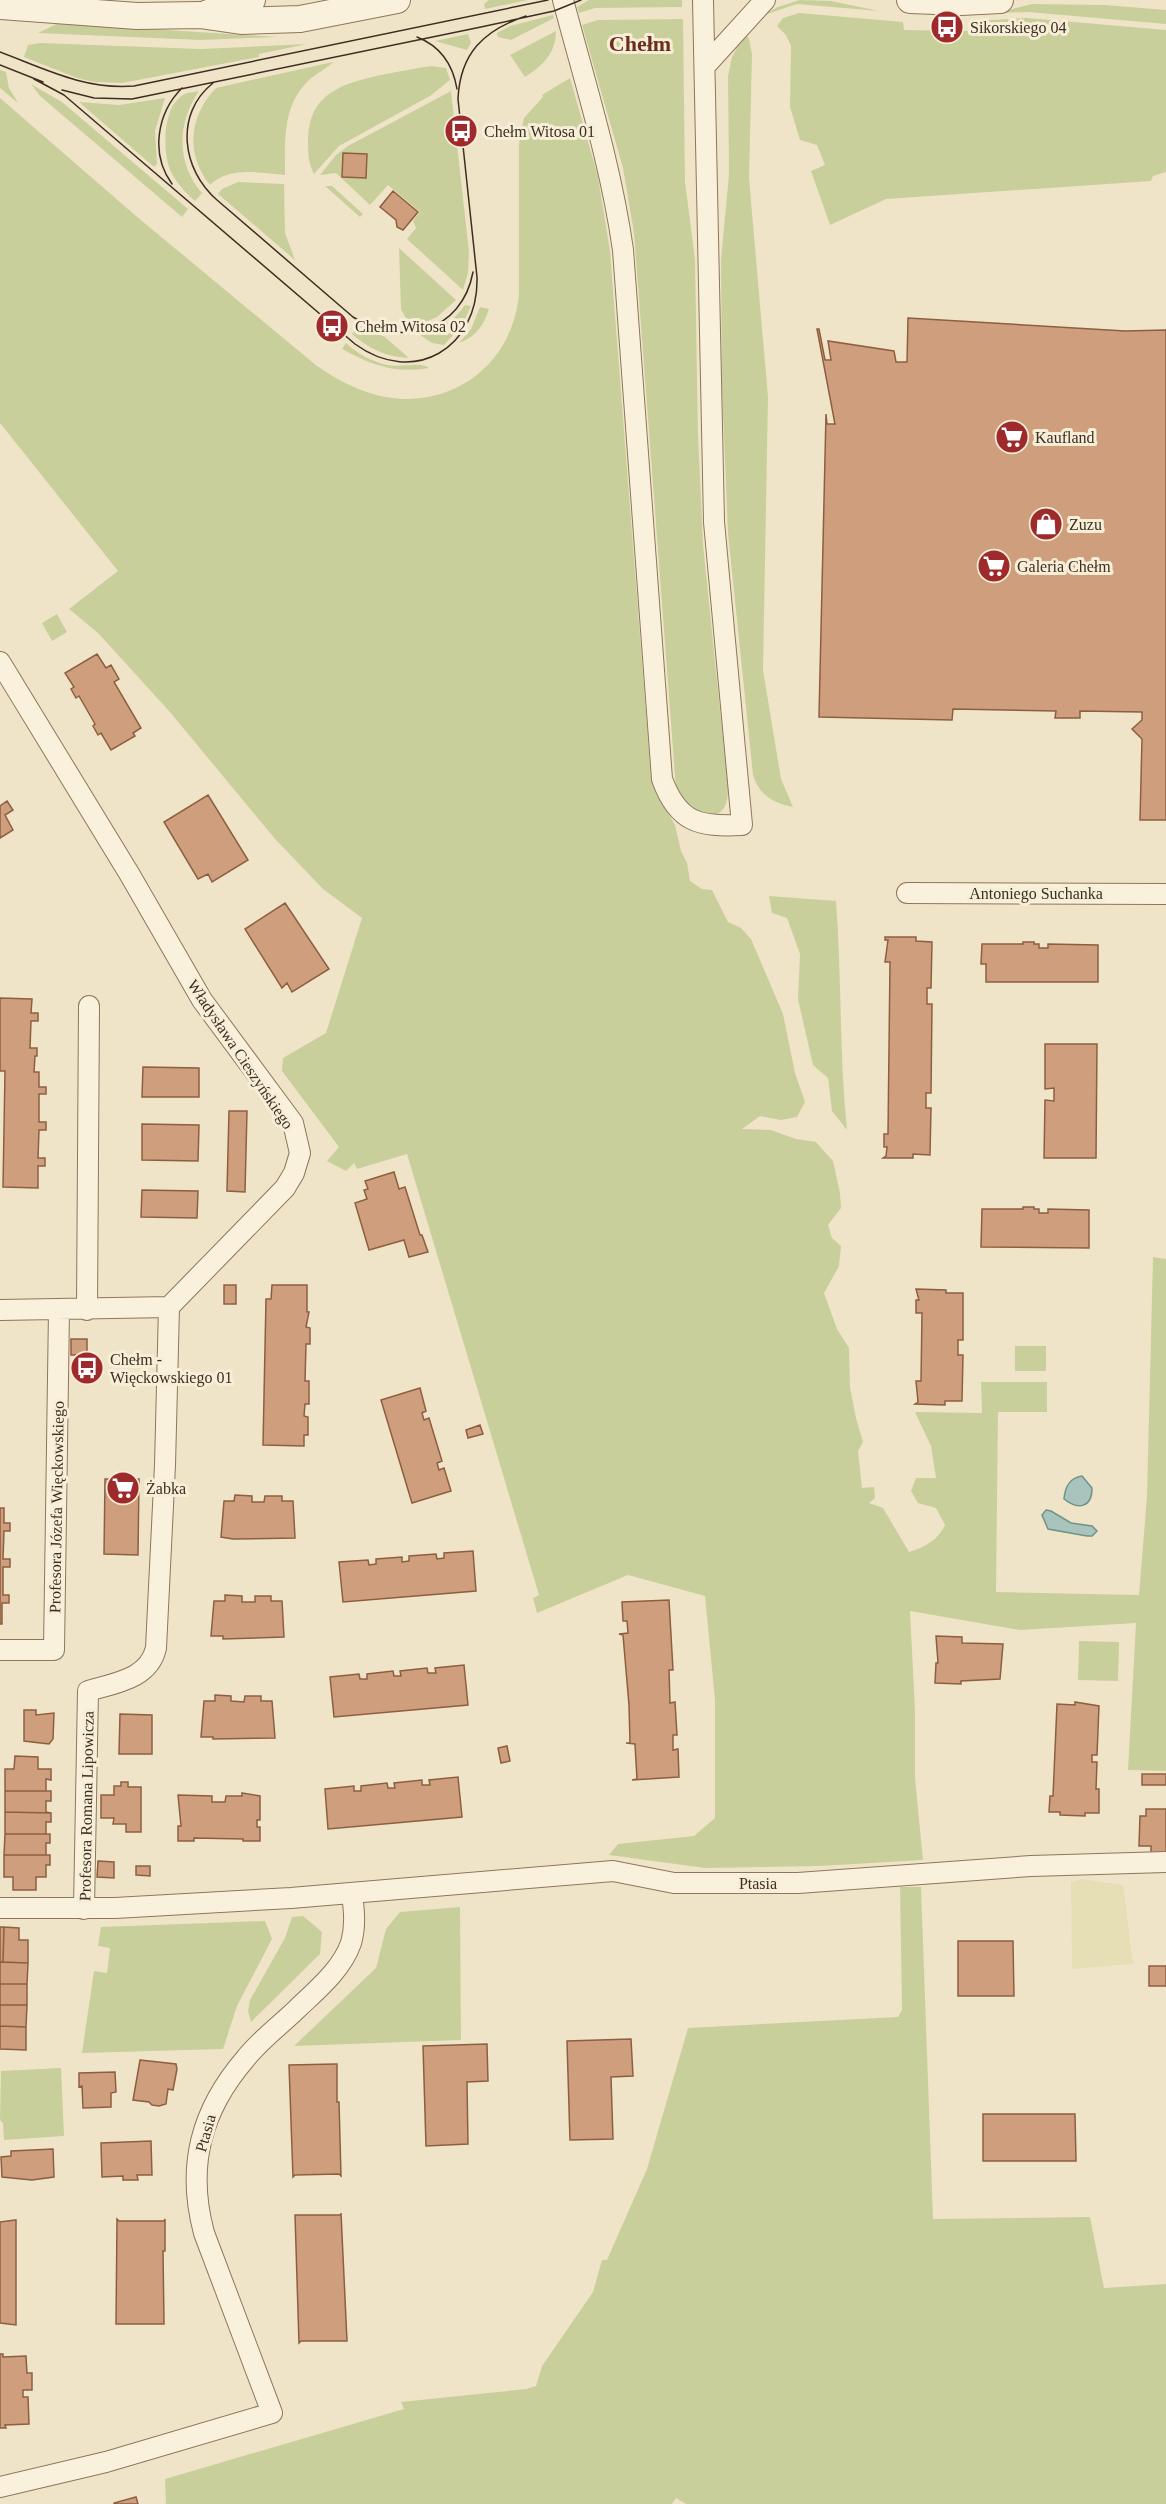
<svg xmlns="http://www.w3.org/2000/svg" width="1166" height="2504" viewBox="0 0 1166 2504" font-family="'Times New Roman',serif">
<style>
.farmland{fill:#e6deb5}
.green{fill:#c9cf9b}
.water{fill:#a9c4bc;stroke:#6f938a;stroke-width:1.5}
.building{fill:#cf9f7d;stroke:#8d5f41;stroke-width:1.5}
.lines{fill:none;stroke-linecap:round;stroke-linejoin:round}
.minor-casing{stroke:#8d765c;stroke-width:22}
.tertiary-casing{stroke:#8d765c;stroke-width:28}
.minor{stroke:#faf1dc;stroke-width:20}
.tertiary{stroke:#faf1dc;stroke-width:26}
.tram{stroke:#3d2e20;stroke-width:1.5}
.labels{text-anchor:middle;stroke-width:6;stroke-linejoin:round;paint-order:stroke}
.poi-label{font-size:16px;fill:#3d2e20;stroke:#f7eed8;text-anchor:start}
.street-label{font-size:16px;fill:#3d2e20;stroke:#f7eed8}
.district-label{font-size:22px;font-weight:bold;fill:#6b2e1e;stroke:#f7eed8}
</style>
<rect width="100%" height="100%" fill="#f0e4c8"/>
<path class="farmland" d="M1082 1879 1123 1885 1133 1964 1072 1969 1071 1882Z"/>
<path class="green" d="M489 0H528L485 9 484 4Z
M589 0H682V7L595 8 579 13 577 7Z
M800 0 831 1 879 11 797 4 761 16 778 7Z
M1032 4 1105 5 1166 10V24L1028 12 996 13Z
M799 13 903 22 904 30 973 31 974 21 1027 18 1166 30V172L1153 176 1151 181 886 199 830 225 811 171 825 165 817 145 800 140 790 107 791 46 786 35 777 26 783 18Z
M553 15 554 18 511 40 498 37 497 33 510 26Z
M683 19 685 182 695 259 698 434 703 544 728 788C728 803 725 814 709 817L687 807 676 789 634 233 623 168 582 25 598 20Z
M59 23 277 37 200 40 38 33Z
M556 31C556 54 542 66 525 77L510 55Z
M745 33 749 39 752 54 749 178 768 397 763 670 781 779 793 807C773 803 759 795 753 775L728 533 722 388 721 260 729 174 728 76 732 57Z
M468 34 471 43 467 50 435 41Z
M40 43 201 49 307 44 259 54V57L122 83 94 82 77 78 24 57 28 45Z
M333 62C328 68 315 74 308 81 282 107 285 141 285 175 259 173 230 166 210 185 185 154 189 116 216 88Z
M432 66 446 68 450 80 430 96 339 146 314 174C308 163 308 151 308 138 309 93 344 83 381 75 398 72 415 68 432 66Z
M0 70 6 72 9 88 18 103 0 88Z
M570 78 598 177 610 251 651 777 656 793 675 825 681 851 687 863 690 881 702 889 712 890 728 922 741 928 751 939 783 1014 795 1073 805 1102 797 1117 781 1120 760 1116 742 1129 771 1130 796 1139 816 1142 833 1161 840 1193 841 1208 828 1225 832 1238 841 1246 839 1266 824 1293 837 1329 849 1348 850 1387 856 1418 863 1442 858 1451 862 1488 874 1487 875 1498 869 1503 883 1508 909 1552C924 1548 939 1539 945 1525L936 1508 918 1503 911 1491 916 1478H936L931 1446 915 1412 982 1413 981 1382H1047V1412H998L996 1592 1139 1595 1147 1496 1153 1257 1166 1259V1771L1128 1770 1136 1623 1020 1630 910 1611 915 1710V1778L923 1860 820 1866 705 1868 609 1855 618 1844 694 1836 715 1818V1700L705 1596 628 1575 537 1613 533 1598 539 1595 407 1154 357 1169 354 1163 346 1171 327 1161 339 1147 282 1071 283 1058 326 1033 362 918 323 889 276 840 169 711 98 633 69 609 118 571 0 423V98L136 216 317 366C339 381 365 395 393 398 459 406 514 359 519 293V144L524 118 543 97 542 95Z
M31 84 62 102 188 209 182 217 40 96Z
M199 91C177 123 176 163 202 193L195 201C186 193 177 184 171 172 162 153 162 104 185 94 189 92 195 92 199 91Z
M451 91 469 252 468 273 463 290 407 239 416 228 413 221 420 212 388 185 370 205 336 173 320 175 336 155 348 146Z
M165 98 155 131 157 164 154 167 79 102 119 105Z
M238 182 284 184 285 233 295 260 218 194 222 189Z
M325 186H332L363 214 360 217Z
M399 248 456 300 437 317 411 328 401 309Z
M465 305 471 306 462 325 444 345 432 343 420 335C438 331 454 321 465 305Z
M480 307 489 309C484 325 476 337 459 343L471 329Z
M358 326 385 337 409 358C387 357 369 349 352 334Z
M346 343C358 354 372 362 388 365 401 368 421 361 429 368 396 374 371 365 342 349Z
M57 614 67 632 52 641 42 623Z
M769 896 836 901C842 977 839 1054 847 1130L832 1111 828 1078 813 1065 798 999 800 954 787 918 772 913Z
M1015 1346H1046V1371H1015Z
M1079 1641 1119 1642 1118 1681 1078 1680Z
M900 1887H921L933 2219 1090 2217 1104 2288 1166 2284V2504H686L676 2498 672 2504H166L165 2479 404 2409 401 2402 526 2389 536 2386 542 2366 593 2292 602 2260H607L647 2169 688 2028 898 2017 902 2010Z
M460 1907 461 2040 294 2046 376 1968 386 1929 400 1912Z
M303 1916 322 1932 320 1954 251 2022 248 2011 250 2000 285 1938 292 1917Z
M265 1921 272 1939 237 2006 223 2049 82 2053 94 1971 107 1973 110 1948 98 1946 101 1927Z
M61 2068 64 2136 4 2140 3 2123 0 2120 1 2071Z"/>
<path class="water" d="M1082 1476 1092 1488C1092 1508 1078 1510 1064 1499 1065 1487 1069 1478 1082 1476Z
M1046 1510 1051 1511 1071 1523 1092 1526 1097 1531 1092 1536H1087L1048 1529 1042 1515Z"/>
<path class="building" d="M343 153 367 154 366 178 342 177Z
M393 191 418 212 403 230 397 227 396 220 380 207Z
M908 318 1125 331 1166 330V820H1140L1142 739 1132 729 1142 720V712L1080 711V718H1055L1056 711 953 709 952 720 819 717 826 414 827 424H835L817 329H819L825 360H831L828 341 894 351 896 362H907Z
M97 654 106 668 111 665 119 679 114 682 141 728 133 733 135 736 111 750 101 733 98 735 93 726 95 724 79 696 76 698 71 689 74 687 65 673Z
M208 795 248 860 212 882 208 874 198 879 164 822Z
M7 801 13 810 5 815 13 830 0 838V806Z
M285 903 329 969 292 992 287 983 282 988 245 929Z
M885 937H916V941L932 942 931 988H927V1004H932L931 1093H926V1108H931L930 1155 913 1154V1158H883L886 1156 887 1147H884V1134H888L890 962H885L888 940H885Z
M1023 942H1034V944H1039V948H1048V944L1098 945V982H986V964H981L982 944H1023Z
M0 998 32 999 31 1013H38V1021H31L30 1048H37V1056H35L34 1072H39V1087H46V1094H39V1122H46V1130H39L38 1158H45V1166H38V1188L3 1187 5 1071H0Z
M1045 1044H1097L1096 1158H1044L1045 1100 1054 1101V1088L1045 1089Z
M143 1067 199 1068V1097H142Z
M229 1111H247L245 1192 227 1191Z
M142 1124 199 1125 198 1161 142 1160Z
M394 1172 399 1189 405 1187 420 1235H422L428 1252 409 1257 404 1240 369 1250 355 1203 367 1199 364 1190 368 1189 365 1181Z
M142 1190 198 1191 197 1218 141 1217Z
M1023 1207H1034V1209H1039V1213H1048V1209L1089 1210V1248L981 1247 982 1209H1023Z
M224 1285H236V1304H224Z
M272 1285H307V1312H309L306 1327 310 1328V1344H306L305 1381H309V1404H305L304 1416 308 1417V1435H304V1446L263 1445 266 1299H271Z
M916 1289 946 1290V1293H963V1340H958V1355H963L962 1401H945V1405L915 1404 918 1402 916 1381H921L922 1313H916V1300H919Z
M71 1339H87V1355H71Z
M420 1388 426 1411 422 1413 424 1420 429 1418 442 1461 437 1463 439 1470 444 1468 451 1491 412 1503 381 1400Z
M480 1425 483 1434 468 1438 466 1430Z
M105 1479H139L138 1555 104 1554Z
M235 1495 252 1496V1502H264L265 1496H282V1501H293L295 1538 233 1539 221 1537 224 1501H234Z
M0 1508H4V1523H10V1531H4L3 1559H10V1567H3V1595H9V1603H2V1624H0Z
M473 1551 476 1591 343 1602 339 1562 368 1560 369 1565 376 1564V1559L402 1557V1562L409 1561V1556L436 1554 437 1559 444 1558V1553Z
M225 1595 242 1596V1602H255V1596H271V1601H282L284 1637 223 1639V1636H211L214 1601H225Z
M669 1600 673 1670H669L670 1703 675 1702 677 1735H673V1750L678 1749 679 1777 632 1780 637 1779 635 1744 626 1743H630L629 1705 623 1635 619 1634 628 1633 627 1621H623L622 1602Z
M936 1636 962 1637V1643L1003 1644 1000 1679 961 1681V1684L935 1683 936 1663H938Z
M464 1665 468 1705 334 1717 330 1677 359 1674 360 1679H367V1674L393 1671 394 1676H401L400 1671 427 1668 428 1673H436L435 1668Z
M215 1695 231 1696V1701L244 1702 245 1696H261V1701H272L275 1738 213 1739V1737H201L204 1701H215Z
M1075 1702 1099 1706 1097 1755H1092V1762H1097L1096 1789H1099V1813H1085V1816L1060 1815V1812H1049L1050 1796H1053L1057 1704 1075 1705Z
M24 1710H36V1715L54 1713 53 1739 49 1744 24 1741Z
M120 1714 152 1715V1754H119Z
M507 1746 510 1761 501 1763 498 1748Z
M15 1756 38 1757V1769H51V1780L46 1779V1791H51H5V1769H14Z
M1142 1774H1166V1785H1142Z
M458 1777 462 1817 328 1829 325 1789 354 1786V1791H361V1786L387 1783 388 1788H395L394 1783 422 1780V1785H430L429 1780Z
M121 1782H128V1787H141V1832H126V1824H113L114 1818H101V1795H114V1786H121Z
M5 1791H51V1801H46V1812L51 1813 5 1812Z
M242 1793 260 1796V1820H257V1827H260V1841H243V1839L194 1838V1841H178V1826H181L178 1795 212 1796V1802H225L226 1796H242Z
M1146 1809H1166V1853H1151V1846H1139L1140 1816H1146Z
M5 1812 51 1813V1822H46V1834H50H5Z
M5 1834H50V1843H46V1855H50H4Z
M4 1855H50V1865H46V1877H36V1890H13V1877H4Z
M98 1861 114 1862V1878L97 1877Z
M136 1866H150V1876L136 1875Z
M0 1927H4L3 1962H0Z
M4 1927 19 1928V1940H28V1963L3 1962Z
M958 1941H1013L1014 1996H958Z
M0 1962 28 1963 27 1984H0Z
M1149 1966H1166V1986H1149Z
M0 1984H27V2005H0Z
M0 2005H27L26 2027 0 2026Z
M0 2026 26 2027V2050L0 2049Z
M631 2039 633 2076 611 2077 613 2139 570 2140 567 2041Z
M487 2044 488 2081 467 2082 468 2144 426 2146 423 2046Z
M140 2060 176 2064 177 2069 173 2090 168 2089 166 2104 159 2106 152 2105 149 2102 133 2100Z
M336 2064H337V2102H339L341 2176 339 2174 295 2175 293 2177 289 2065Z
M115 2072 116 2092 111 2093V2107L83 2108 82 2086 79 2087V2073Z
M983 2114H1075L1076 2161H983Z
M151 2141 152 2175H137L138 2180H123V2176L102 2177 101 2143Z
M53 2149 54 2177 32 2180 2 2177 1 2157 11 2156V2151Z
M341 2213 347 2341H301L299 2343 295 2215H341Z
M117 2219 119 2221H164L165 2219V2251H163L164 2324H116Z
M15 2220H16V2325L0 2323V2222Z
M0 2354H3V2357L26 2356 27 2373H32V2390H23V2397H28L29 2424 5 2425 6 2428H0Z
M136 2497 138 2504H114V2503Z"/>
<g class="lines">
<defs>
<path id="minor" d="M563 0C585 83 611 165 623 250L662 779C678 823 699 827 742 825L714 522 703 0
M706 65 765 0
M0 662 130 875 202 1000 293 1123 300 1153 294 1173 285 1188 169 1307 165 1465 156 1648C149 1679 115 1683 88 1691L84 1909
M907 893 1166 894
M0 1310 169 1307
M87 1310 89 1006
M0 1650H54L59 1310
M0 1908H115L291 1898 613 1871 674 1883H798L1031 1866 1166 1862
M0 2487 106 2462 272 2413 204 2233C186 2166 201 2110 246 2058 261 2039 282 2024 299 2007 318 1989 342 1969 351 1943 356 1926 354 1910 352 1893"/>
<path id="tertiary" d="M910 0 961 2 1000 0
M0 6 137 16 200 15 241 21 300 19 397 0
M208 13 252 0"/>
</defs>
<use href="#minor" class="minor-casing"/>
<use href="#tertiary" class="tertiary-casing"/>
<use href="#minor" class="minor"/>
<use href="#tertiary" class="tertiary"/>
<path class="tram" d="M417 37C440 46 453 65 457 89
M0 52C45 69 85 90 134 86L548 0
M0 65 43 82
M34 79 64 95 355 344C414 387 479 348 477 277L458 99C460 53 484 30 526 16
M213 83C174 114 182 170 217 200L353 317C401 348 462 332 473 272
M62 90 94 98 132 99 481 27 554 11 581 0
M172 184C150 154 157 113 182 88"/>
</g>
<defs>
<symbol id="bus-disc" viewBox="-11 -11 22 22"><circle r="9.5" fill="#9e2a2b" stroke="#f7eed8"/><path d="M-5-6H5V4H4V6H2V4H-2V6H-4V4H-5ZM-3.5-4V0h7V-4ZM-3.5 1.2v1.5H-2V1.2ZM2 1.2v1.5H3.5V1.2Z" fill="#fff"/></symbol>
<symbol id="supermarket-disc" viewBox="-11 -11 22 22"><circle r="9.5" fill="#9e2a2b" stroke="#f7eed8"/><path d="M-6-5.5h2.5l.6 2H6L4.5 2H-2.5L-4.4-4H-6ZM-1.5 3.2a1.3 1.3 0 1 0 .1 0ZM3 3.2a1.3 1.3 0 1 0 .1 0Z" fill="#fff"/></symbol>
<symbol id="shop-disc" viewBox="-11 -11 22 22"><circle r="9.5" fill="#9e2a2b" stroke="#f7eed8"/><path d="M-5-2.5h2.3a2.7 3.5 0 0 1 5.4 0H5L5.5 6h-11ZM-1.5-2.5h3a1.5 2.3 0 0 0-3 0Z" fill="#fff"/></symbol>
</defs>
<g fill-rule="evenodd">
<use href="#bus-disc" x="928" y="8" width="38" height="38"/>
<use href="#bus-disc" x="442" y="112" width="38" height="38"/>
<use href="#bus-disc" x="313" y="307" width="38" height="38"/>
<use href="#supermarket-disc" x="993" y="418" width="38" height="38"/>
<use href="#shop-disc" x="1027" y="505" width="38" height="38"/>
<use href="#supermarket-disc" x="975" y="547" width="38" height="38"/>
<use href="#bus-disc" x="68" y="1349" width="38" height="38"/>
<use href="#supermarket-disc" x="104" y="1469" width="38" height="38"/>
</g>
<g class="labels">
<g class="poi-label">
<text x="970" y="33">Sikorskiego 04</text>
<text x="484" y="137">Chełm Witosa 01</text>
<text x="355" y="332">Chełm Witosa 02</text>
<text x="1035" y="443">Kaufland</text>
<text x="1069" y="530">Zuzu</text>
<text x="1017" y="572">Galeria Chełm</text>
<text x="110" y="1365">Chełm -<tspan x="110" dy="18">Więckowskiego 01</tspan></text>
<text x="146" y="1494">Żabka</text>
</g>
<g class="street-label">
<text x="1036" y="899">Antoniego Suchanka</text>
<text transform="translate(241 1054) rotate(56)" y="6">Władysława Cieszyńskiego</text>
<text transform="translate(56 1507) rotate(-89)" y="6">Profesora Józefa Więckowskiego</text>
<text transform="translate(86 1806) rotate(-89)" y="6">Profesora Romana Lipowicza</text>
<text x="758" y="1889">Ptasia</text>
<text transform="translate(205 2133) rotate(-74)" y="6">Ptasia</text>
</g>
<g class="district-label">
<text x="640" y="51">Chełm</text>
</g>
</g>
</svg>
